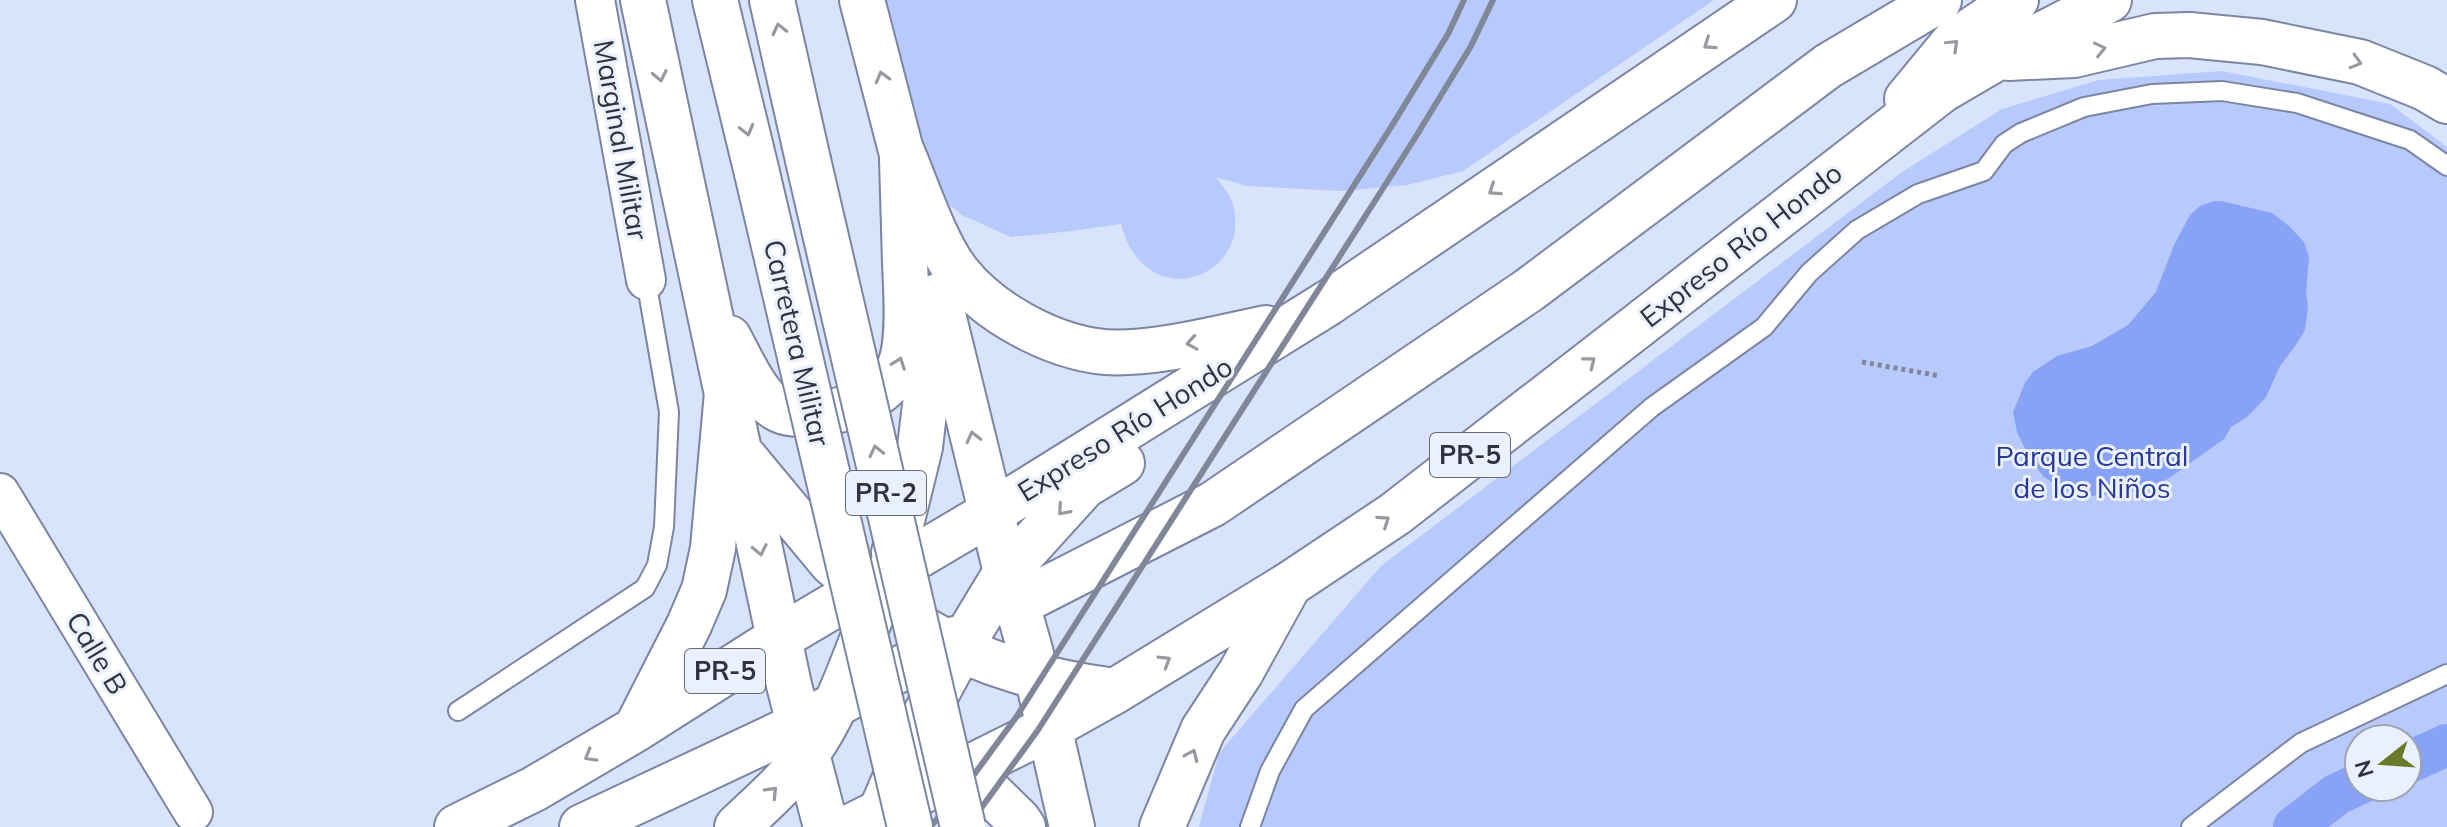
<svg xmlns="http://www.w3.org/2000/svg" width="2447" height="827" viewBox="0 0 2447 827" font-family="Mulish,sans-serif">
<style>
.green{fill:#b8c9fb;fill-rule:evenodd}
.water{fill:#88a2f6}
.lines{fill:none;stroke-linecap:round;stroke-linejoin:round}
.canal{stroke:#88a2f6;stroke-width:42}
.service-casing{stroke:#7b86a3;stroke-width:22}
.minor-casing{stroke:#7b86a3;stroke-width:42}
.primary-casing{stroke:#7b86a3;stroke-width:48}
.trunk-casing{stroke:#7b86a3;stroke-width:48}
.motorway-casing{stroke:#7b86a3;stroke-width:48}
.path{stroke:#80889a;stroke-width:5;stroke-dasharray:4 4;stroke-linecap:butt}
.service{stroke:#fff;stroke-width:18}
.minor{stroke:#fff;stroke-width:38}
.primary{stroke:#fff;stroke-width:44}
.trunk{stroke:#fff;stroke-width:44}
.motorway{stroke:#fff;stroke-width:44}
.rail{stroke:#7f8799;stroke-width:6}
.primary-bridge-casing{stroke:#7b86a3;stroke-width:48;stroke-linecap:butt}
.primary-bridge{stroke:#fff;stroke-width:44}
.oneway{stroke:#96999f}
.labels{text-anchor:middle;stroke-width:6;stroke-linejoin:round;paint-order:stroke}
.shield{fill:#ebf0fd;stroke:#676c78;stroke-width:2}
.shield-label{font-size:26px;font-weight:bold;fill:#2e333f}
.street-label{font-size:28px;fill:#2e333f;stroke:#ebf0fd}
.park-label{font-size:28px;fill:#273896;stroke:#ebf0fd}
</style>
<rect width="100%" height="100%" fill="#d9e3fc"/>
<path class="green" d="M881 0H1714L1463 171 1407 185 1342 191 1247 186 1216 177C1223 187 1232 196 1234 209 1249 280 1144 315 1121 224L1072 231 1011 237 962 215 936 194Z
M2222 71 2390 104 2447 147V827H1199L1219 753 1381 566 1902 172 2002 109 2099 80ZM2359 739H2407V787H2359Z"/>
<path class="water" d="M2214 201H2221L2272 213 2289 226 2304 242 2309 257 2306 293 2308 307 2305 330 2298 342 2280 366 2266 397 2247 417 2231 427 2224 439 2168 479 2141 490 2121 494 2088 496 2060 488 2043 476 2029 457 2017 432 2013 412 2025 383 2033 372 2057 356 2092 346 2128 325 2156 292 2174 245 2190 215 2200 206Z"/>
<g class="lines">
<path class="canal" d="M2407 763 2447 745
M2294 827 2337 794 2359 784"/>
<defs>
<path id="service" d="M458 711 645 588 657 565 664 527 669 412 646 280
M1250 827 1270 771 1304 709 1652 407 1764 327 1809 273 1857 230 1918 194 1984 171 2004 144 2021 133 2084 107 2152 94 2222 91 2297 103 2410 140 2447 166
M2191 827 2301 743 2447 674"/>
<path id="minor" d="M595 0 646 280
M0 493 193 812"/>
<path id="primary" d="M643 0 789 685 826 827
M715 0 757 173
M772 0 808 160
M862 0 911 189
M939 298 1006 572C1035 654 1052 742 1072 827
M729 338C740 358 756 396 776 408 788 416 805 414 818 413 846 412 883 397 897 372 911 348 906 291 905 263 904 228 903 193 902 159
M743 456 831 562 868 594
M926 631C985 666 1047 682 1115 691
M935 751 967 770 1018 820 1023 827"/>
<path id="trunk" d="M894 553 920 447 938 296
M636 729 689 625 704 590 713 548 727 393
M457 827 534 789 636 729 779 638 992 512
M582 827 799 725 954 639
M737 827C760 805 787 782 806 755 837 713 853 662 872 614
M850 827 1049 728"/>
<path id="motorway" d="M2009 58 2074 55 2155 36 2189 35 2262 42 2360 62 2425 88 2447 101
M1907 99 1954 42 2016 0
M902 152C917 187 936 246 959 274 989 312 1048 344 1096 351 1143 358 1218 338 1266 328
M992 512 1328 303 1774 0
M1017 604 1213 504 1529 290 1828 66 1939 0
M1049 728 1115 691 1290 584 1395 514 1942 90 1995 59 2109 0
M877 827 881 811 912 739 971 630 1006 572 1084 486 1122 463
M1162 827 1203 730 1241 672 1289 585"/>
</defs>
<use href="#service" class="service-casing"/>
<use href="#minor" class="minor-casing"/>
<use href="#primary" class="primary-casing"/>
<use href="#trunk" class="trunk-casing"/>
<use href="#motorway" class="motorway-casing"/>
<path class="path" d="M1862 362 1940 376"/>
<use href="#service" class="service"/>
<use href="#minor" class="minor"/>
<use href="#primary" class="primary"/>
<use href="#trunk" class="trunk"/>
<use href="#motorway" class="motorway"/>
<path class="rail" d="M930 827 962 791 1017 716 1393 124 1448 34 1464 0
M964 827 982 807 1038 730 1415 138 1471 46 1493 0"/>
<defs>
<path id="primary-bridge" d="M808 160 963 827
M757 173 910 827"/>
</defs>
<use href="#primary-bridge" class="primary-bridge-casing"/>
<use href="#primary-bridge" class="primary-bridge"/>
</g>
<defs><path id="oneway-chevron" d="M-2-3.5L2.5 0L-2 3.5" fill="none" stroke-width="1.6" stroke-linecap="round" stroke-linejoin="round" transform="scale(2)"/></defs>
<g class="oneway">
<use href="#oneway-chevron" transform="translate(779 29) rotate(-103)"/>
<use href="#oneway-chevron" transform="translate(1709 44) rotate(146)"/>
<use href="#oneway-chevron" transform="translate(1953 45) rotate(-44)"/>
<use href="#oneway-chevron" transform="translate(2100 49) rotate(-13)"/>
<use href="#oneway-chevron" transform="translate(2356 62) rotate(16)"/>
<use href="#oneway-chevron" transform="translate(660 76) rotate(78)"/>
<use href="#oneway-chevron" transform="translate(882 77) rotate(-105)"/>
<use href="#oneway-chevron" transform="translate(747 130) rotate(76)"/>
<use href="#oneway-chevron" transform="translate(1494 190) rotate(146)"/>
<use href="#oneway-chevron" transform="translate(1192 343) rotate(170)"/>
<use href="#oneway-chevron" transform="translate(1590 362) rotate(-38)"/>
<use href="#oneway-chevron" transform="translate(899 363) rotate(-70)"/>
<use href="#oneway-chevron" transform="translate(973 437) rotate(-104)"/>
<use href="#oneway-chevron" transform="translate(876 451) rotate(-103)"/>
<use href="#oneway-chevron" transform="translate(1063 510) rotate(131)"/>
<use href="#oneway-chevron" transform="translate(1384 521) rotate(-34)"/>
<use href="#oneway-chevron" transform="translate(760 550) rotate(78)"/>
<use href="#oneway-chevron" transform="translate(1165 661) rotate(-32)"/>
<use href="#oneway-chevron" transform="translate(1192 755) rotate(-66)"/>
<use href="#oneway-chevron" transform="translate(590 756) rotate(150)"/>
<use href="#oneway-chevron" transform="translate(772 792) rotate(-46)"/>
</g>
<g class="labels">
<g class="shield">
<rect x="1430" y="433" width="80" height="44" rx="6"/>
<rect x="846" y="471" width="80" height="44" rx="6"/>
<rect x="685" y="649" width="80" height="44" rx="6"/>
</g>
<g class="shield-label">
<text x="1470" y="464">PR-5</text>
<text x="886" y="502">PR-2</text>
<text x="725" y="680">PR-5</text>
</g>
<g class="street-label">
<text transform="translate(621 140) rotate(80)" y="10">Marginal Militar</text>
<text transform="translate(1741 245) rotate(-38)" y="10">Expreso Río Hondo</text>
<text transform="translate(797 343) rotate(77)" y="10">Carretera Militar</text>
<text transform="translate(1125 429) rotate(-32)" y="10">Expreso Río Hondo</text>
<text transform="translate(97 653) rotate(59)" y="10">Calle B</text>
</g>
<g class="park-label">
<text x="2092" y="466">Parque Central<tspan x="2092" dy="32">de los Niños</tspan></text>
</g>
</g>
<g transform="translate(2383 763) rotate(253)"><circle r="38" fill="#ebf0fd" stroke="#9fa4b1" stroke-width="2"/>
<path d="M0-6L14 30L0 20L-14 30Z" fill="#6a7a28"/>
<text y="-12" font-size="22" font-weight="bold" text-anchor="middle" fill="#2e333f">N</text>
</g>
</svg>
